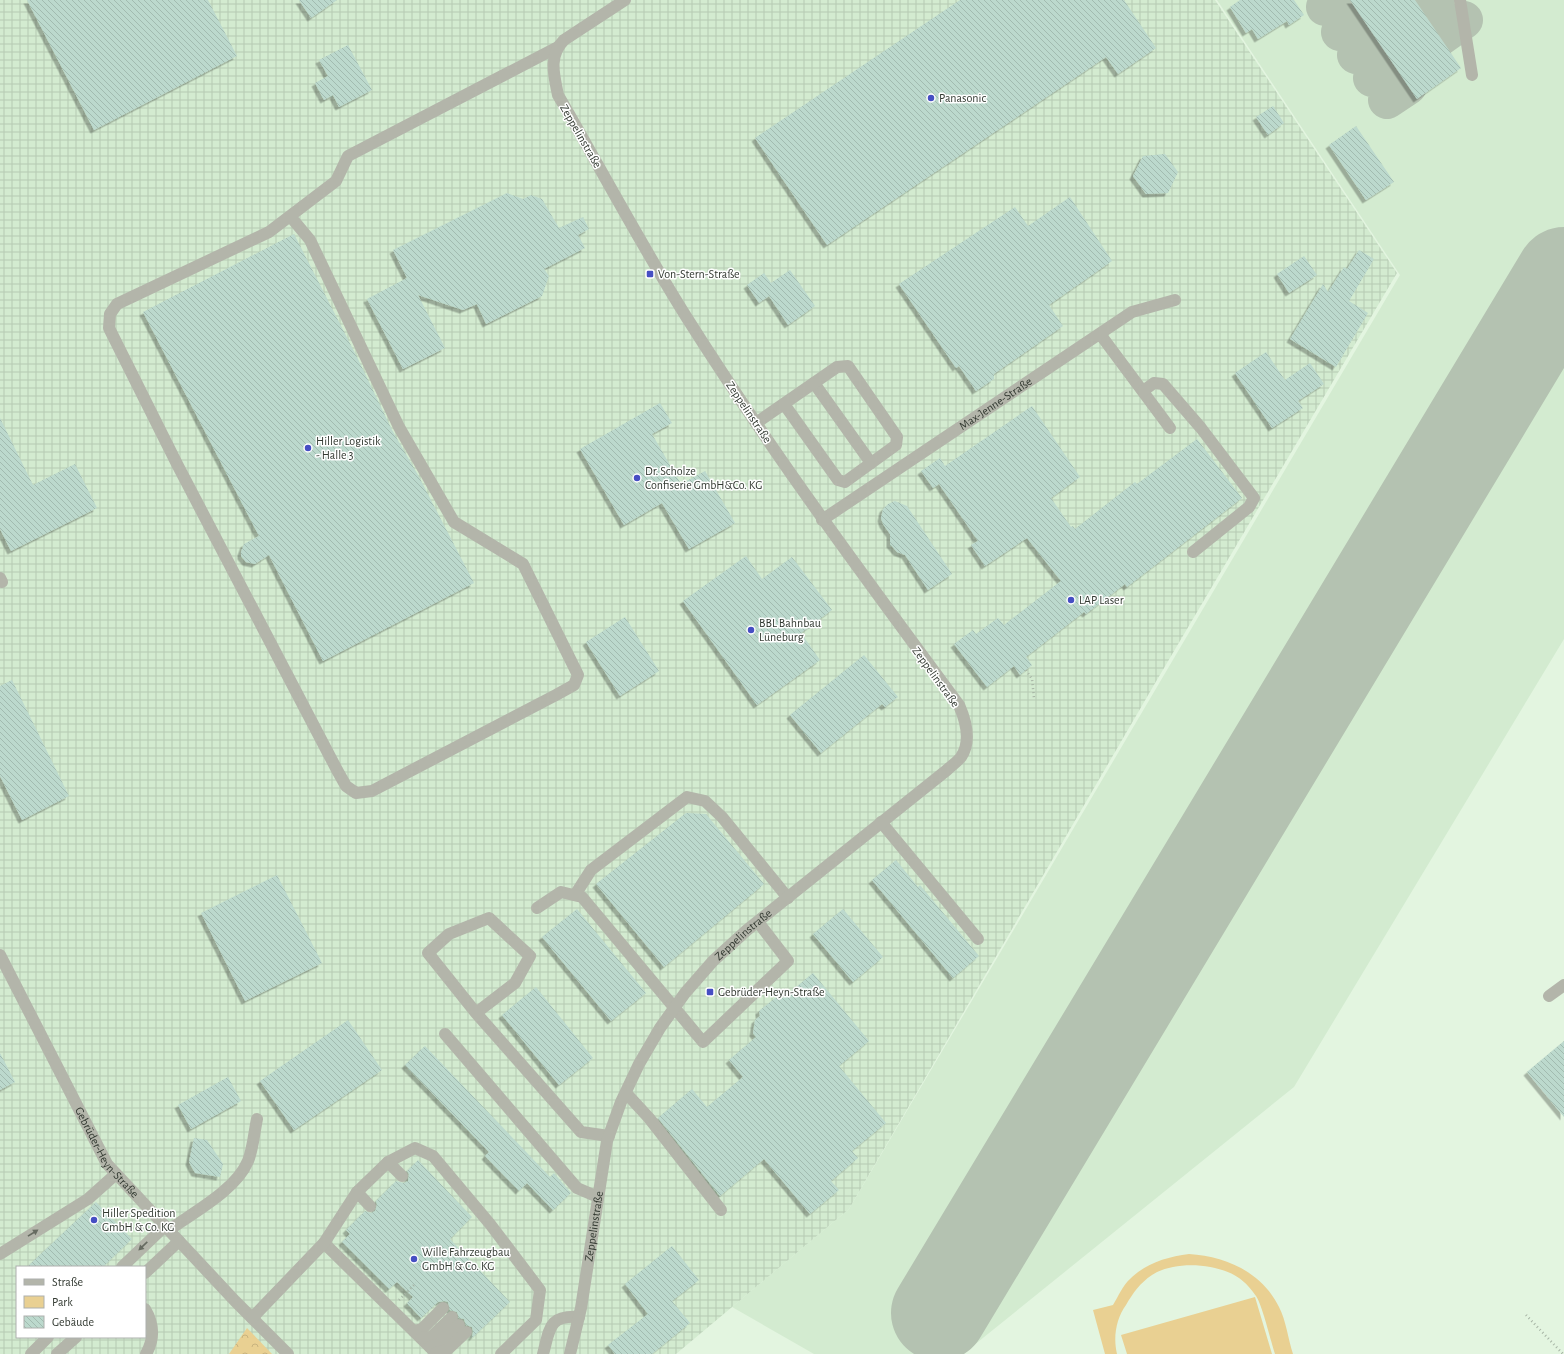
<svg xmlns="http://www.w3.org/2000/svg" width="1564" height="1354" viewBox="0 0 1564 1354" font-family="'Alegreya Sans',sans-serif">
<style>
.built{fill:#d3ebd0}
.industrial{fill:url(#industrial-grid);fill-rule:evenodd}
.green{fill:#e9d092}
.forest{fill:url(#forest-crowns)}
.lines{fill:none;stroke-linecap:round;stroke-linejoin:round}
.taxiway{stroke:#b4c2b1;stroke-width:38}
.runway{stroke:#b4c2b1;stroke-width:96}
.building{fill:url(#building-back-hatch);filter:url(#shadow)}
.path{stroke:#a6b4a4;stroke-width:2.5;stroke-dasharray:1 3;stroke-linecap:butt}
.minor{stroke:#b3b5aa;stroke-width:12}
.oneway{fill:#666b61}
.poi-dot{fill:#464ec3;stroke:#fff;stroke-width:1.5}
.labels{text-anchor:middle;stroke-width:3;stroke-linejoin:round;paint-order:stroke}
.poi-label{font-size:12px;fill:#323931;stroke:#fff;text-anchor:start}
.street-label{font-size:12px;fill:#323931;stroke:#fff}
</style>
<defs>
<pattern id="industrial-grid" width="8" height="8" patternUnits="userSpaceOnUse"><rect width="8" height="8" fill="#d3ebd0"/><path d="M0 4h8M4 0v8" fill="none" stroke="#b6cab3"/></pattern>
<pattern id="forest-crowns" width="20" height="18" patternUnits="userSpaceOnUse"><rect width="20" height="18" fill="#e9d092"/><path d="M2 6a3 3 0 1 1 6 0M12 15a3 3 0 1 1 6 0" fill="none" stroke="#c8b37e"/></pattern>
<pattern id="building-back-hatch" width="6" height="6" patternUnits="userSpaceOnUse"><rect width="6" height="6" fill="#bcd9cd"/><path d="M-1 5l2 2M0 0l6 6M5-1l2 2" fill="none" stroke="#a2bbb0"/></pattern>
<filter id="shadow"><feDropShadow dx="-3.5" dy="3.5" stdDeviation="0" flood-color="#0004"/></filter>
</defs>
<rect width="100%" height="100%" fill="#e3f5e0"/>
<path class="built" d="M1217 0H1564V639L1294 1087 963 1354H814L732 1307 849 1209 1400 275Z"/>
<path class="industrial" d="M0 0H1215L1397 273 1154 685 849 1209 676 1354H0ZM17 1267H145V1337H17Z"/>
<path class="green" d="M1189 1254C1225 1256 1262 1272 1279 1307 1286 1320 1288 1339 1293 1354H1275C1271 1342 1262 1304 1256 1296 1252 1290 1245 1282 1239 1278 1218 1263 1174 1260 1152 1275 1140 1283 1133 1293 1126 1305 1116 1319 1113 1337 1117 1354H1105L1093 1310 1113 1305C1118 1297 1123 1285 1130 1279 1146 1263 1167 1257 1189 1254Z
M1255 1297 1272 1354H1127L1121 1335Z"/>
<path class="forest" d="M247 1328 272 1354H229Z"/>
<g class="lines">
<path class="taxiway" d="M1325 7 1334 0
M1422 10 1436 0
M1340 32 1362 17
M1440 37 1464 20
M1356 55 1377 41
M1372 78 1393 64
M1387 100 1408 86"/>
<path class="runway" d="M939 1313 1564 275"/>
</g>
<path class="building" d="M27 0H208L237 56 94 130Z
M299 0H337L311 18Z
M960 0H1124L1156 48 1118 74 1106 57 827 245 755 138Z
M1240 0H1294L1304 15 1289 25 1287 21 1258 39 1252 29 1246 33 1230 7Z
M1350 0H1415L1461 68 1417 99Z
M348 45 372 90 339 107 333 95 324 100 315 83 328 76 319 60Z
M1273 106 1284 123 1268 135 1256 117Z
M1356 126 1394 182 1366 200 1329 145Z
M1165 154 1178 172 1168 193 1146 194 1133 176 1143 156Z
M507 193 523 199 531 195 542 199 559 228 583 217 589 229 578 235 585 248 544 269 549 276 542 296 486 324 477 304 463 310 418 295 445 348 403 369 367 299 407 278 393 250Z
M1070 197 1112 261 1049 305 1063 326 994 374V379L976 391 959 366 956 368 899 284 1015 207 1028 226Z
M294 234 358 359 392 430 418 475 474 583 323 661 269 555 255 564 246 562 241 556V552L244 544 259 536 143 312Z
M1359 250 1374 259 1349 301 1368 313 1336 367 1290 339 1323 284 1328 292 1344 267 1347 269Z
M1304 256 1317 275 1289 293 1277 274Z
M790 270 815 306 788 325 769 296 759 303 747 285 764 273 771 283Z
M1266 352 1285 380 1310 363 1324 384 1298 401 1303 408 1272 428 1235 373Z
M660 403 672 423 652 434 681 484 705 471 735 523 689 549 662 503 624 525 580 449Z
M1032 406 1080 477 1051 498 1071 527 1073 526 1075 529 1135 482 1137 484 1197 439 1242 498 1127 587 1125 584 1086 614 1084 612 1026 657 1032 665 1020 675 1014 666 987 687 954 644 973 630 976 634 998 618 1004 625 1061 581 1027 538 985 566 971 545 978 541 939 484 933 488 921 471 940 458 945 466Z
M0 418 33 485 75 464 97 508 11 551 0 529Z
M895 501 907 506 952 574 928 590 905 555 897 552 890 544V534L883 524 881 518 883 509 888 504Z
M746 556 762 579 792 557 832 610 801 633 820 660 757 705 683 601Z
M625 617 659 671 620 696 586 642Z
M864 655 898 697 885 707 882 704 821 753 790 715Z
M12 680 69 796 22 820 0 776V686Z
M686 813 706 814 764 884 664 967 596 884Z
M896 860 918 887 920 885 979 956 953 978 872 880Z
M277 875 322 963 245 1001 201 913Z
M577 909 646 993 611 1021 542 937Z
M843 909 883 957 853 982 813 934Z
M813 973 869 1041 839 1066 886 1123 852 1151 858 1158 831 1181 839 1190 810 1214 764 1159 720 1196 658 1118 692 1089 707 1107 743 1077 729 1060 756 1037 753 1033 755 1020 760 1016 759 1011 779 995 783 998Z
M536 987 593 1058 559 1085 502 1015Z
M348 1020 382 1070 294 1130 260 1081Z
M1564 1041V1117L1527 1072Z
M425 1046 550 1177 554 1173 571 1193 553 1210 527 1183 519 1191 485 1156 489 1152 405 1065Z
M0 1053 15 1082 0 1090Z
M228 1077 241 1101 191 1129 178 1105Z
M194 1138 207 1140 223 1164 220 1177 195 1173 189 1162Z
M418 1160 472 1217 450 1239 510 1302 472 1338 473 1331 472 1327 466 1325 464 1319 459 1318 457 1312 450 1310 448 1302 445 1301 438 1302 421 1318 407 1303 413 1297 397 1282 389 1289 342 1242 350 1234 346 1230 365 1211 371 1213 375 1211 377 1205 376 1201 396 1181 404 1183 408 1181 409 1174 407 1171Z
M96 1202 132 1239 103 1267H27Z
M672 1246 699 1280 672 1301 690 1323 652 1354H615L608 1345 648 1314 625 1284Z"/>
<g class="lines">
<path class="path" d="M1026 670 1032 679 1034 698
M399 1300 416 1283
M1526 1315 1563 1354"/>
<g class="minor">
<path d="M1460 0 1472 75"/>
<path d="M290 216 310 240 399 427 454 522 523 564 578 675 574 685 556 695 372 791 356 793 346 786 337 770 177 464 109 328 110 314 117 304 269 232 336 181 348 156 556 48"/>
<path d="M1100 334 1170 428"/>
<path d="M814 383 871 463"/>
<path d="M1143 391 1154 383 1163 384 1201 428 1254 498 1249 507 1193 552"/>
<path d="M756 423 837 367 848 366 897 437 896 445 845 482 838 480 784 404"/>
<path id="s1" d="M822 520 1132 312 1175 300"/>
<path d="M0 578 2 582"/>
<path d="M881 822 978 939"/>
<path d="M575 895 591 870 687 797 705 801 722 817 788 898"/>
<path d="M537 908 561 892 582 897 703 1042 788 961 758 922"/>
<path id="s2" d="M0 955 107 1164 235 1301 288 1354"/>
<path d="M1549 996 1564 985"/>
<path d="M476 1013 515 983 530 956 489 918 449 934 428 953 476 1013 581 1132 609 1136"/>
<path d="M445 1034 577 1188 598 1197"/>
<path d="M626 1093 649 1118 721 1210"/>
<path d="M388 1162 402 1176"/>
<path d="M357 1192 370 1206"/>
<path d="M169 1230C194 1212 236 1190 248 1161 253 1149 254 1133 257 1119"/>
<path d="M324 1243 437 1354"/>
<path d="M0 1254 88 1199 116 1174"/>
<path d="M122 1267 165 1226"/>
<path d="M145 1273 179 1241"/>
<path d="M145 1309C154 1324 155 1338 146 1354"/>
<path d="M252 1318 324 1243 357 1192 388 1162 415 1148 433 1156 490 1224 540 1290 536 1320 501 1354"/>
<path d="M414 1331 422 1329 443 1308"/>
<path d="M421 1338 431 1337 452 1317"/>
<path d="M430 1347 440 1344 459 1325"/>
<path d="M436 1353 447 1350 466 1332"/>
<path d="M31 1354 48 1337"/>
<path d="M57 1354 76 1337"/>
<path d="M543 1354C550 1329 548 1315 579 1317"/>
<path id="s3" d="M570 1354 581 1308 607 1141 621 1102 639 1064 660 1028 685 993 713 961 747 930 947 770C951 766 958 761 961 757 972 741 966 721 959 705 865 578 771 451 687 318 641 245 601 169 558 95 554 75 548 56 564 40L625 0"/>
</g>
</g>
<defs><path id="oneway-solid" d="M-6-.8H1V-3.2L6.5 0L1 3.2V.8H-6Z"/></defs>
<g class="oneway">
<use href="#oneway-solid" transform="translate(33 1233) rotate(-32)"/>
<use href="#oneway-solid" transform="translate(143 1246) rotate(136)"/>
</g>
<g class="poi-dot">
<circle cx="931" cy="98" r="4"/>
<rect x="646" y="270" width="8" height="8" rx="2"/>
<circle cx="308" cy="448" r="4"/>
<circle cx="637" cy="478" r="4"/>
<circle cx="1071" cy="600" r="4"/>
<circle cx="751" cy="630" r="4"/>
<rect x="706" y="988" width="8" height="8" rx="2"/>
<circle cx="94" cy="1220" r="4"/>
<circle cx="414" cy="1259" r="4"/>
</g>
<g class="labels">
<g class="poi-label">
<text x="939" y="102">Panasonic</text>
<text x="658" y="278">Von-Stern-Straße</text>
<text x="316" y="445">Hiller Logistik<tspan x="316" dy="14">- Halle 3</tspan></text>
<text x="645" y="475">Dr. Scholze<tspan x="645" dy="14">Confiserie GmbH&amp;Co. KG</tspan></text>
<text x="1079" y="604">LAP Laser</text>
<text x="759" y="627">BBL Bahnbau<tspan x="759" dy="14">Lüneburg</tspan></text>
<text x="718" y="996">Gebrüder-Heyn-Straße</text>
<text x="102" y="1217">Hiller Spedition<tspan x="102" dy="14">GmbH &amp; Co. KG</tspan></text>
<text x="422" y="1256">Wille Fahrzeugbau<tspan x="422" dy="14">GmbH &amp; Co. KG</tspan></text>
</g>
<g class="street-label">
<text transform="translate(581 136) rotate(60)" y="4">Zeppelinstraße</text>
<text dy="4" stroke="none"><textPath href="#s1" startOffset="209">Max-Jenne-Straße</textPath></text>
<text transform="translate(749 412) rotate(56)" y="4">Zeppelinstraße</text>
<text transform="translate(936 677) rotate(54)" y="4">Zeppelinstraße</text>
<text dy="4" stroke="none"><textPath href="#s3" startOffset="467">Zeppelinstraße</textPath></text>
<text dy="4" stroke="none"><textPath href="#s2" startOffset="225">Gebrüder-Heyn-Straße</textPath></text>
<text dy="4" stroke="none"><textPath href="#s3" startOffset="130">Zeppelinstraße</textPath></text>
</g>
</g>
<rect x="16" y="1266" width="130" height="72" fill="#ffffff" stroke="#adb0ad"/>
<rect x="24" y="1279" width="20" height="6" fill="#b3b5aa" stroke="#adb0ad"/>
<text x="52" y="1286" font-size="12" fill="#323931">Straße</text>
<rect x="24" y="1296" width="20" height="12" fill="#e9d092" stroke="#adb0ad"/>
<text x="52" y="1306" font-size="12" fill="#323931">Park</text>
<rect x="24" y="1316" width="20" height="12" fill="url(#building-back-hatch)" stroke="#adb0ad"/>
<text x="52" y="1326" font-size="12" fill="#323931">Gebäude</text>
</svg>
